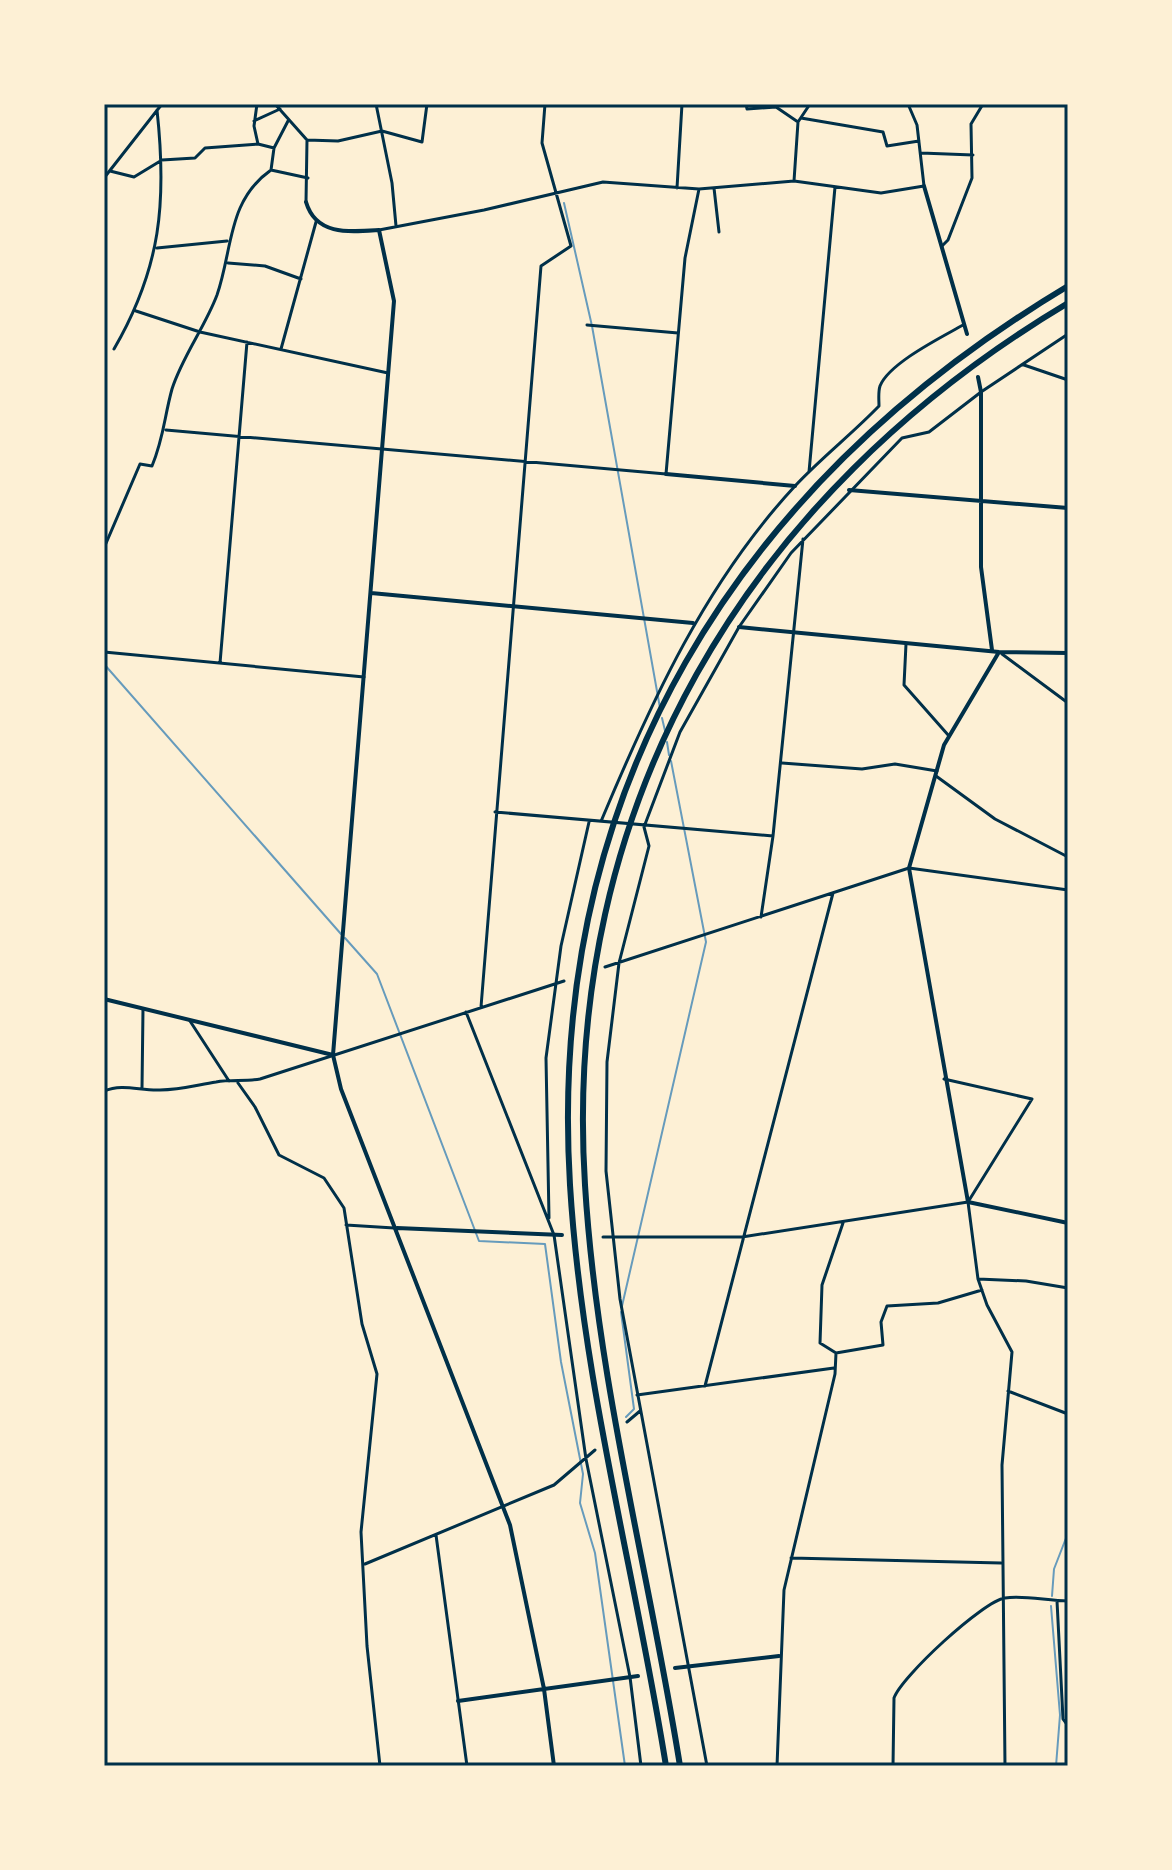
<svg xmlns="http://www.w3.org/2000/svg" width="1172" height="1870" viewBox="0 0 1172 1870" font-family="Manrope,sans-serif">
<style>
.lines{fill:none;stroke-linecap:round;stroke-linejoin:round}
.stream{stroke:#669bbc;stroke-width:2}
.minor{stroke:#003049;stroke-width:3}
.tertiary{stroke:#003049;stroke-width:4}
.motorway{stroke:#003049;stroke-width:6}
.neatline{fill:none;stroke:#003049;stroke-width:3}
</style>
<rect width="100%" height="100%" fill="#fdf0d5"/>
<g class="lines">
<path class="stream" d="M564 203 592 326 660 708
M104 664 341 934
M662 718 666 735
M667 742 669 755
M345 938 377 974 479 1241 545 1244 561 1362 583 1474 580 1503 595 1553 625 1766
M622 1306 706 942 671 761
M621 1312 634 1409 626 1417
M1052 1596 1054 1569 1068 1533
M1051 1606 1060 1715 1056 1766"/>
<path class="minor" d="M257 104 254 126 258 144
M275 104 307 140 306 202
M376 104 392 183 396 226
M746 104 747 109 776 107 798 122
M801 118 883 132 887 146 919 141
M254 121 280 109
M307 140 338 141 382 131 422 142 427 104
M921 153 973 155
M271 170 274 148 288 121
M110 171 134 177 162 160 195 158 205 148 258 144 274 148
M104 178 162 104
M794 181 798 122 810 104
M677 188 682 104
M714 188 719 232
M379 230 484 210 603 182 699 189 794 181 881 193 924 186 917 125 908 104
M942 246 948 240 972 178 971 124 983 104
M157 248 227 241
M228 263 265 266 301 279
M136 311 200 332 388 373
M587 325 678 333
M114 349C161 268 167 202 157 110
M281 349 316 222
M1024 365 1068 380
M166 430 666 474 685 258 699 189
M809 472 835 187
M104 548 140 464 152 466C164 437 164 418 172 389 182 357 205 327 217 295 233 249 227 201 271 170L308 178
M906 644 904 685 949 736
M104 652 364 677
M1002 654 1068 703
M220 663 247 342
M782 763 862 769 895 764 937 771
M936 776 995 819 1068 857
M495 812 773 836
M602 819C652 700 706 582 795 486 821 458 852 434 879 406 879 400 878 392 880 386 889 363 942 337 963 325
M761 917 773 836 803 539
M605 967 909 868 1068 890
M481 1007 541 266 571 246 542 143 545 104
M466 1012 554 1235 586 1459 630 1677 641 1766
M190 1021 229 1081
M944 1079 1032 1099 968 1202 978 1279 987 1305 1012 1352 1002 1465 1005 1766
M238 1083 255 1107 279 1155 324 1178 344 1208 362 1324 377 1374 361 1532 367 1646 380 1766
M142 1089 143 1009
M104 1091C123 1083 140 1091 160 1090 180 1090 197 1085 216 1082 231 1079 244 1082 260 1079L564 981
M549 1218 546 1058 561 946 589 822
M346 1225 394 1228
M603 1237H742L968 1202
M978 1279 1026 1281 1068 1288
M836 1353 883 1345 881 1322 887 1306 938 1303 982 1290
M705 1386 833 893
M1008 1391 1068 1414
M637 1395 834 1368
M627 1422 640 1411
M436 1535 467 1766
M791 1558 1001 1563
M365 1564 554 1485 595 1450
M1057 1601 1063 1719 1068 1726
M707 1766 620 1299 606 1171 607 1062 619 963 649 846 644 827 680 732 739 627 791 553 902 438 929 432 981 392 1068 334
M777 1766 784 1590 835 1374 836 1353 820 1343 822 1285 843 1223
M893 1766 894 1698C901 1677 983 1601 1005 1598 1024 1595 1048 1601 1068 1601"/>
<path class="tertiary" d="M924 186 967 334
M306 202C316 236 350 232 379 230L394 301 333 1055 341 1089 510 1525 544 1689 554 1766
M978 377 981 392V567L992 650
M666 474 795 486
M849 490 1068 508
M371 593 693 623
M739 627 999 652 1068 653
M999 652 944 745 909 868 968 1202 1068 1223
M104 999 333 1055
M397 1228 562 1235
M675 1668 779 1656
M458 1701 638 1676"/>
<path class="motorway" d="M666 1766C635 1572 582 1381 570 1185 546 791 736 485 1068 286
M680 1766C649 1572 597 1381 585 1185 561 806 746 495 1068 303"/>
</g>
<rect width="1172" height="1870" fill="none" stroke="#fdf0d5" stroke-width="212"/>
<rect x="106" y="106" width="960" height="1658" class="neatline"/>
</svg>
